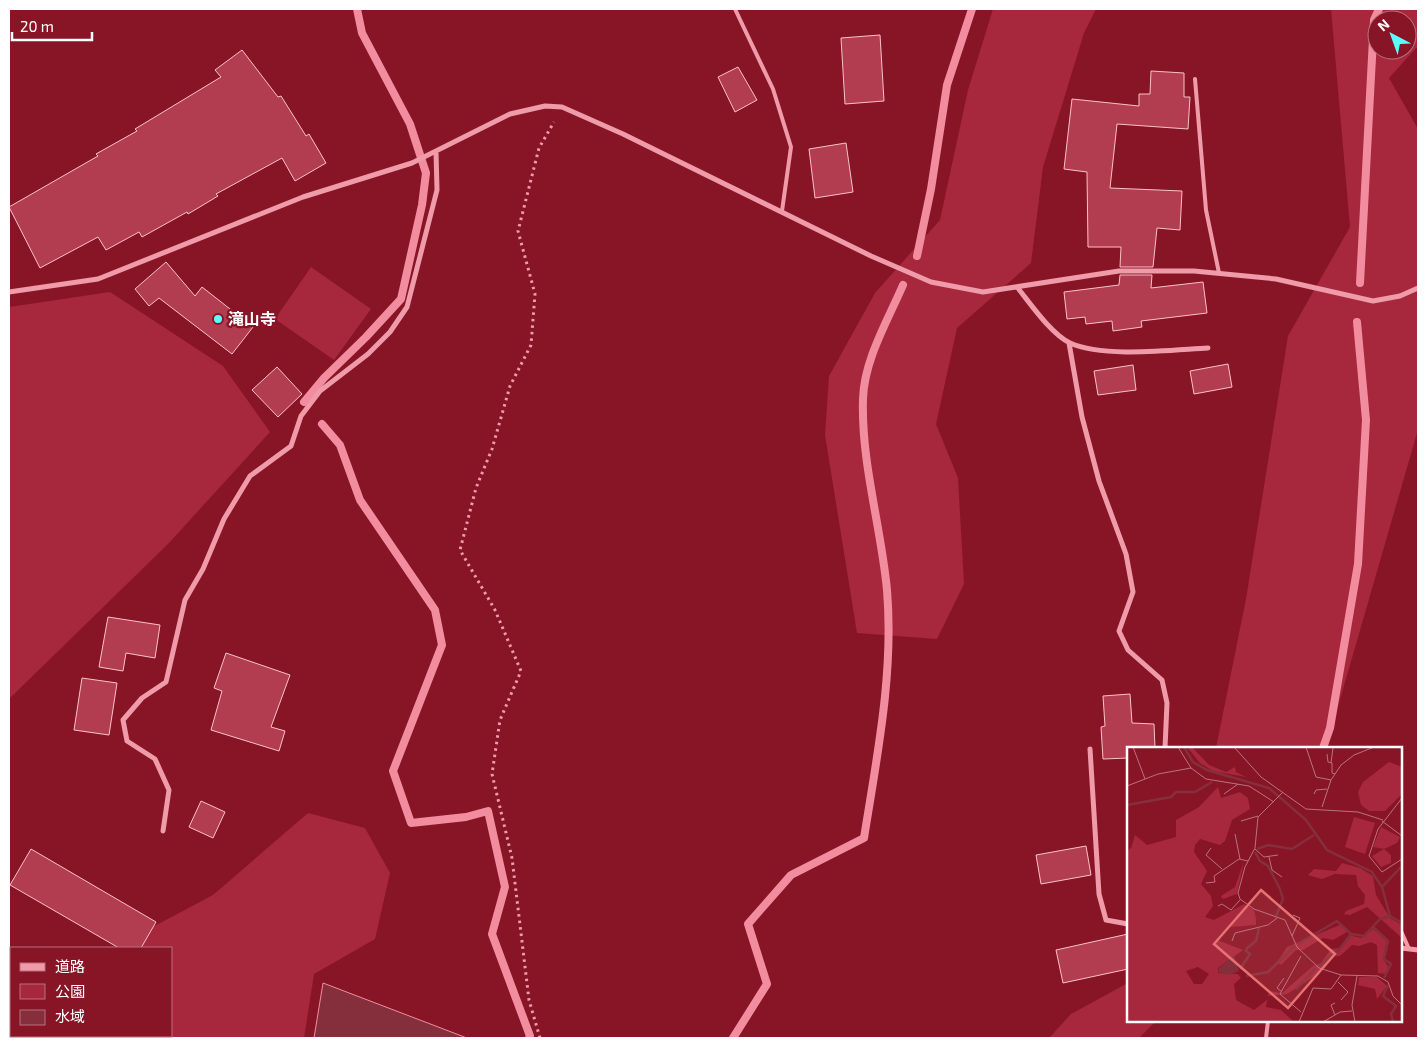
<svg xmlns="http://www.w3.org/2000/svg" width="1427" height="1047" viewBox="0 0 1427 1047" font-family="'Exo 2','Noto Sans JP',sans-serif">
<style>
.green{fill:#a7273c;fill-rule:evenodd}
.water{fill:#852f3c;stroke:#f28d9f}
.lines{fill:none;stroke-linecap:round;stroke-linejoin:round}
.stream{stroke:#f28d9f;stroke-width:8}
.building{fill:#b23d50;stroke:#fbc1cb}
.path{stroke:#ef9ba9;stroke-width:3;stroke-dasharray:2.5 4;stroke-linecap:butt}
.lane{stroke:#ef9ba9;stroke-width:4}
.street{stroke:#ef9ba9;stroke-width:5}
.poi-dot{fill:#59fffe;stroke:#881526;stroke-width:2}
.labels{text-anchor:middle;stroke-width:4.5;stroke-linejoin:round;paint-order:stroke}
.poi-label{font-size:16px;font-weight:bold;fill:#fff;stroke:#881526;text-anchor:start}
.inset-river{fill:none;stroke:#852f3c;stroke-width:2.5}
.inset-road{fill:none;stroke:#b8737d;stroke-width:1}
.view{fill:#e47373;fill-opacity:0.15;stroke:#e47373;stroke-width:2.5}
.inset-edge{fill:none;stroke:#fff;stroke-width:2.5}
</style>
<rect width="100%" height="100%" fill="#881526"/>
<path class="green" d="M993 9H1096L1084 33 1043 167 1031 263 957 328 936 424 958 478 964 584 937 639 857 633 825 435 829 376 875 293 940 220 968 90Z
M1331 9H1418V46L1389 78 1418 129V421L1417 433 1326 748H1216L1246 599 1288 336 1350 227ZM1377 20H1407V50H1377Z
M311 267 371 309 334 360 275 319Z
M110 292 223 366 270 432 169 543 9 699V307Z
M308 813 365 828 390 873 375 939 314 974 304 1038H9V970H11V1036H171V948H113L213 895Z
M1128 983V1021H1156L1139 1038H1049L1071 1014Z"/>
<path class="water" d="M323 983 467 1038H314Z"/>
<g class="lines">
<path class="stream" d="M917 256 931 189 947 85 972 9
M1360 283 1374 20 1379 9
M304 402 324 378 366 337 401 299 422 205 426 173 410 124 362 33 357 9
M322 424 340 445 360 500 435 610 442 645 393 771 411 823 466 817 488 811 505 887 492 934 530 1036 529 1038
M1323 748 1330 728 1358 564 1366 420 1357 322
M733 1038 767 984 748 924 791 875 864 838C877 756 894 673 887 590 881 526 861 463 863 399 864 360 888 320 903 285"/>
</g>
<path class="building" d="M880 35 884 101 845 104 841 38Z
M242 50 278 97 281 96 306 136 309 134 326 163 295 181 282 158 216 194 218 196 188 214 187 212 142 237 139 232 106 250 98 237 40 268 9 207 98 156 96 154 137 131 135 129 221 77 215 70Z
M738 67 757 100 735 112 718 77Z
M1151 71 1184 73V97H1190L1188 129 1117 124 1110 188 1182 191 1180 230 1157 228 1153 267H1120L1121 247H1088L1087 172 1064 169 1072 99 1139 106V94H1150Z
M846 143 853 192 815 198 809 149Z
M166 262 195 296 202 287 253 327 232 354 159 298 149 306 135 289Z
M1120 275H1152L1151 288 1203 282 1207 313 1141 321 1142 327 1113 331 1112 321 1086 324 1085 317 1067 319 1064 292 1119 285Z
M1228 364 1232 387 1194 394 1190 371Z
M1133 365 1136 390 1098 395 1094 371Z
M277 367 302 394 278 417 252 390Z
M108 617 160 625 155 658 126 653 123 671 99 667Z
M226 653 290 675 271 727 285 731 279 751 211 730 222 691 214 688Z
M82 678 117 683 109 735 74 730Z
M1130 694 1132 723 1154 724 1155 748H1128V758L1103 759 1101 727 1105 726 1103 696Z
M201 801 225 812 213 838 189 827Z
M1086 846 1091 875 1041 884 1036 855Z
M31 849 156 922 141 948H119L10 885Z
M1128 934V969L1063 983 1056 950Z"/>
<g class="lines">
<path class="path" d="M540 1038 529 1000 512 858 492 774 500 720 521 671 495 610 460 550 476 488 492 449 510 386 531 345 535 294 518 231 539 148 554 122"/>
<path class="lane" d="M735 9 773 89 791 147 782 211
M1195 79 1206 210 1219 273
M1401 931 1409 949
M1266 1038 1268 1021"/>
<path class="street" d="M1017 287C1030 303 1051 334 1070 343 1103 358 1171 350 1208 348
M9 292 98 279 303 197 412 163 510 114 545 106 562 107 623 134 871 256 931 282 983 292 1119 271H1194L1276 279 1373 301 1400 296 1418 288
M1069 343 1082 417 1099 481 1126 554 1133 592 1119 631 1128 650 1162 680 1167 703 1165 748
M1090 749 1099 894 1106 920 1128 924
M163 831 169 790 155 759 127 741 123 720 142 698 166 682 185 600 203 569 224 519 250 476 291 446 301 416 320 391 368 354 390 332 407 307 437 190 436 151
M1401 948 1418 950"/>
</g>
<circle class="poi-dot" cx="218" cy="319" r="5"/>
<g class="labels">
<g class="poi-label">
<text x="228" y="325">滝山寺</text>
</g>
</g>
<g transform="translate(1127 747)">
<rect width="275" height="275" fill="#881526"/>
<path d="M60 0H65L82 18 99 25 108 20 109 25 119 30 86 24 73 16ZM262 15 275 20V47L258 64H242L234 58 231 45 236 35ZM91 40 94 51 113 45 121 51 123 62 105 73 98 94 93 98 73 92 68 98 67 105 80 124 74 137 84 149 86 159 78 170 87 173 117 157 127 163 129 172V178L103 180 90 193 116 203 91 221V226L111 227 114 231 107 237 109 253 127 263 140 253 142 244 155 246 186 219 194 216 204 202 212 201 222 188 234 191 246 182 260 193 256 212 261 219 260 227 251 226 250 198 244 195 232 199 225 198 213 209 202 210 201 217 188 229 160 247 141 249 139 260 154 263 167 275H0V104L4 101 8 88 20 98 49 90V73L72 60ZM71 220 82 227 75 237H67L59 224ZM227 70 248 76 238 107 218 100ZM254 80 273 90 270 96 257 102 264 108V116L254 120 245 109 257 102 246 100ZM117 114 110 147 96 152 94 149 108 140ZM215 116 233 121 246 129 249 148 263 171 275 178V191L240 160 223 168 217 167 219 164 237 157 238 148 231 139 229 128 208 127 195 132 181 128 187 122 209 124ZM215 177 220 185 206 193 196 191 176 203H169L154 218 150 215 160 200ZM232 230H250L260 239 250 252 248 242 231 238Z" fill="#a7273c" fill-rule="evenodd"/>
<path d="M107 209 112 224 101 228 91 225 92 221Z" fill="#852f3c"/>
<path class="inset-river" d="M57 0 66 15 80 23 142 41 179 73 200 103 245 125 255 140 263 169 275 176M0 58 44 50 49 45H68L85 35M130 102 141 98 165 102 187 88M128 105 133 114 141 119 153 142 156 152 149 169M255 140 275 119M246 180 261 194 257 212 264 217 257 231M171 197 210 174 224 187 237 189 253 172 263 169M192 219 213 202 224 187M113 222 123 207 119 204 120 201 129 194 132 181M119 229 141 225 168 199M261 238 256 249 269 259 264 267 266 275M169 242 189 221"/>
<path class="inset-road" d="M6 0 18 32M51 0 64 21 79 32 122 39 147 55M107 0 134 30 179 62 231 65 256 73M179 0 189 30 204 33M200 7 201 15 205 16V26L208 27M204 16 206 1M0 39 31 27 64 21M156 45 131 70 128 101 118 120 111 146 113 152 127 162 158 173 170 200 192 221 214 228 251 229 261 235 266 249 275 258M97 47 111 37M187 47 189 43 200 42M275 51 251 82 242 109 255 125 275 112M195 60 204 33 214 18 227 8 247 0M114 74 131 69M255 74 275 89M108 87 113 112M84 101 79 108 95 122M128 102 137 110 151 108M142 110 145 123 155 130M79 136 88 135 87 129 112 112 121 114M91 159 95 157 104 163 113 153M165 189 173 171 166 168M105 194 108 186 141 178 150 171M211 235 221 245 214 253M154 244 150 241 157 231M208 256 204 258 208 268M174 265 153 247 174 209M172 275 186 241 204 242 214 228M196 275 213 265 225 264M228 275 225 258 230 229"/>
<path class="view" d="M134 143 208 207 161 261 87 197Z"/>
<rect width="275" height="275" class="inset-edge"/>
</g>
<rect width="1427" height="1047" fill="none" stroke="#ffffff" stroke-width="20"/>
<rect x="10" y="947" width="162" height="90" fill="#881526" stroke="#b8737d"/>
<rect x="20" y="963" width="25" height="8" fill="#ef9ba9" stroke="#b8737d"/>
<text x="55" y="972" font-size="15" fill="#ffffff">道路</text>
<rect x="20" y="984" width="25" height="15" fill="#a7273c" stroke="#b8737d"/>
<text x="55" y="997" font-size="15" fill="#ffffff">公園</text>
<rect x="20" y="1010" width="25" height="15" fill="#852f3c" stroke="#b8737d"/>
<text x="55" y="1022" font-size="15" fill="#ffffff">水域</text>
<g transform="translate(1392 35) rotate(319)"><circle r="24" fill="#881526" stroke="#b8737d"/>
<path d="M0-4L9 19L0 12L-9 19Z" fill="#59fffe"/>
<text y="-8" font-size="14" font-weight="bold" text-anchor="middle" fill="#ffffff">N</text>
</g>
<path d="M12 32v8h80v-8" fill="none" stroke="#ffffff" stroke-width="2.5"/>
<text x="20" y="32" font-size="15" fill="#ffffff" stroke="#881526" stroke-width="4" paint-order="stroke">20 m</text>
</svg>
